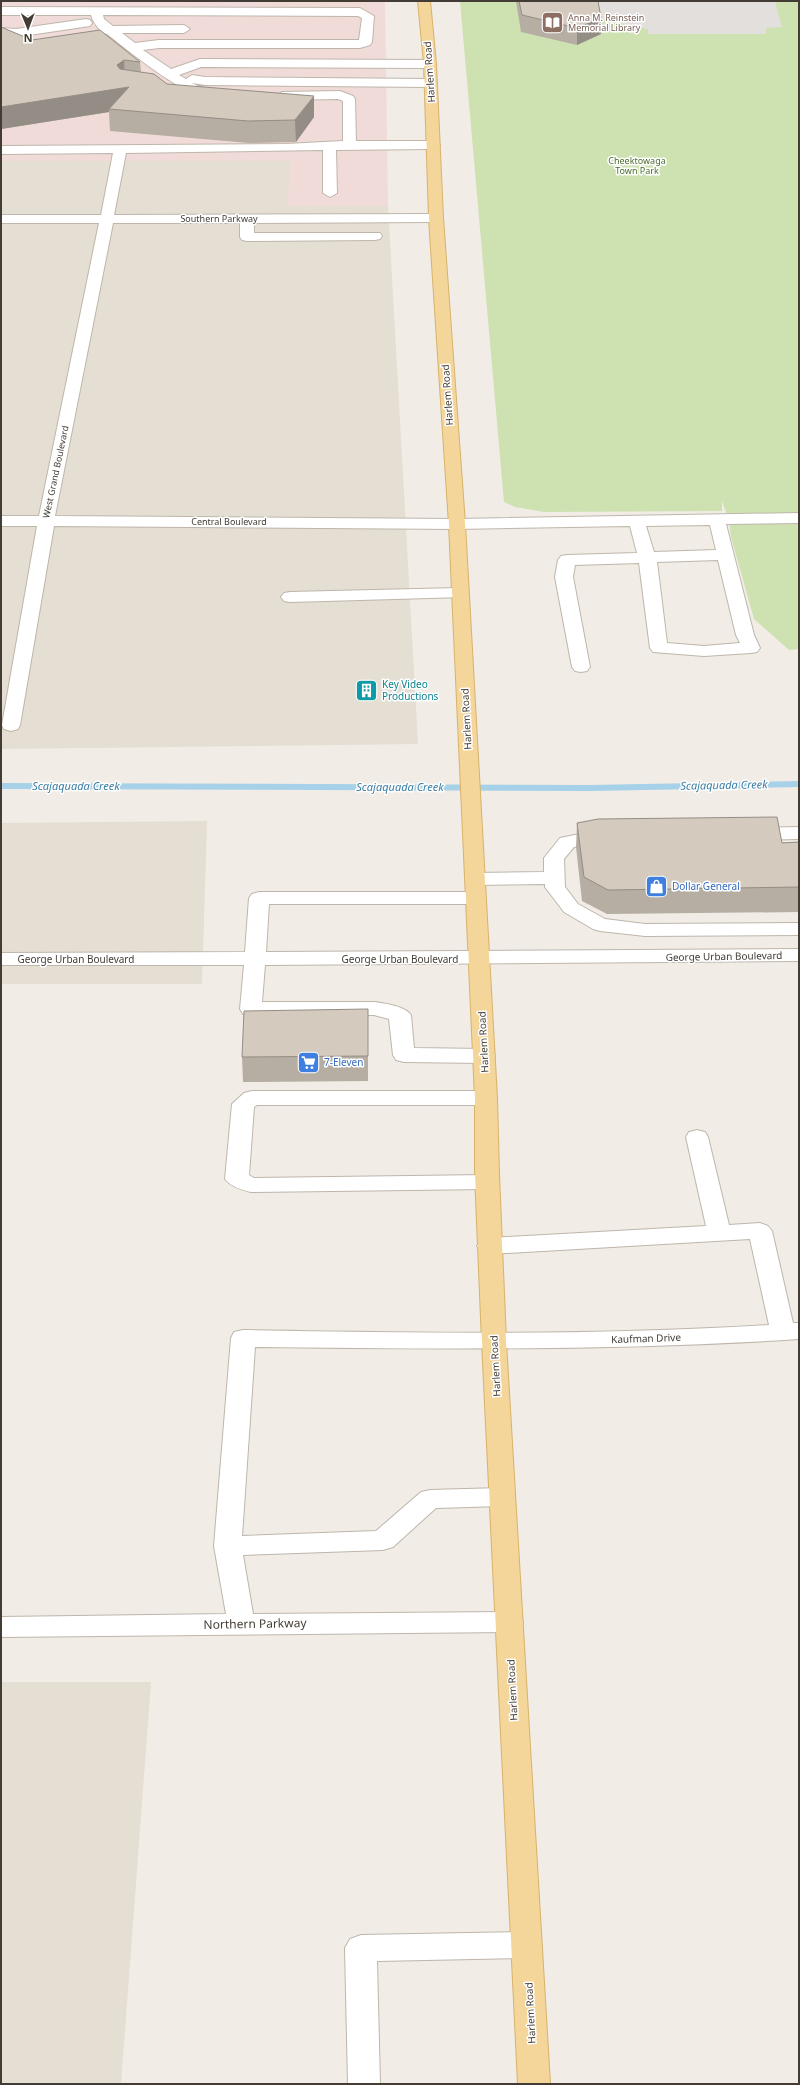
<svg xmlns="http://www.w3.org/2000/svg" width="800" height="2085" viewBox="0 0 800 2085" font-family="'Noto Sans',sans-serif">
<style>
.residential{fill:#e4ded3}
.medical{fill:#f0dbd9}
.green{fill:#cee1b1}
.parking{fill:#e2dfdd}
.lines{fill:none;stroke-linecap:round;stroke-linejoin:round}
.stream{fill:#a6d1e8;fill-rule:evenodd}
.minor-casing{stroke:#beb6ab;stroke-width:2}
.major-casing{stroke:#d7b26c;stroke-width:2}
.minor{fill:#fff;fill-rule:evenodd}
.major{fill:#f4d69a;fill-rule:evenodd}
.wall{fill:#b6aea3}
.shaded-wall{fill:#948d85}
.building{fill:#d4cabe;stroke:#948d85}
.labels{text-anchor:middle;stroke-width:3;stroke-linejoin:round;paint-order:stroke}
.far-education-label{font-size:9px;fill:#785e54;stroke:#fff;text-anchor:start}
.far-park-label{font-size:9px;fill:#4a6e2e;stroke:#fff}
.far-street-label{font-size:9px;fill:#423c35;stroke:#fff}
.street-label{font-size:10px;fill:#423c35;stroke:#fff}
.culture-label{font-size:10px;fill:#0d838f;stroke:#fff;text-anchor:start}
.shop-label{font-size:10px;fill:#366cbe;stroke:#fff;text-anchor:start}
.water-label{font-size:11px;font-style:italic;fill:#397ca3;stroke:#fff}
.near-street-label{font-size:12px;fill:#423c35;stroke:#fff}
</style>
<rect width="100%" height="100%" fill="#f1ece5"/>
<path class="residential" d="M1 1H317L1 2Z
M1 161H291L288 206H388L418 744 1 749Z
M207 821 202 984H1V823Z
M1 1682H151L121 2084H1Z"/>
<path class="medical" d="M1 2H385L388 206H287L291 161H1Z"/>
<path class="green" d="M460 1H799V649L789 650 754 619 731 537 729 520 722 501V511L544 512 515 507 504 502Z"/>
<path class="parking" d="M597 1H775L782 27 766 28V34H648V29L601 19Z"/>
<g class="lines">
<path class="stream" d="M799 781V787L590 791 1 789V783L590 785Z"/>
<defs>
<path id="minor" d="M1 7 360 8 374 16 372 42 370 45 360 48H159L143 50 171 69 200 59 430 60 436 64 430 68 201 67 179 75 186 79 192 75 205 77 431 79 437 83 431 87 205 85 192 83 208 91 220 93 222 96 220 99C193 105 129 51 107 34L102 33C98 27 93 23 91 15H1ZM103 15 358 16 362 18 359 40H159L135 43 122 33H184L190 29 184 25 113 26 104 19Z
M86 19 90 20 92 23 90 26 16 37 1 36V28L16 29Z
M340 91 353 96 355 99 356 141H433L440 145 433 149 336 150 337 193 330 197 323 193V150L126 153 114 215 436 214 441 215 443 218 441 221 436 222 254 223V233H380L382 236 380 239 375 240 247 241 242 240 240 237V223H113L55 516 457 519 799 513V523L726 524 754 635 760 648 757 652 751 653 704 656 653 652 650 648 639 563 575 565 573 577 590 667 587 671 581 672 575 671 572 667 555 577 558 560 561 556 567 555 637 553 630 526 457 529 54 526 20 725 18 729 11 731 4 729 2 725 37 526H1V516H39L99 223H1V215H101L113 153 1 154V146L286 144 343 141V101L338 99 282 100 276 96 282 92ZM710 525 716 550 654 552 646 526ZM718 560 736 635 740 643 704 646 667 643 657 562Z
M459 588 465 589 468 593 465 597 290 602 284 601 281 597 284 593 290 592Z
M799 827V839L751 840 744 838 741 834 744 830 751 828Z
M604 829 611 831 614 835 611 839 574 847 564 859 565 887 578 904 605 919 645 924 799 923V935L645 936 600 931 593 929 564 912 545 887V884L475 885 468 883 465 879 468 875 475 873 544 872V858L560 838Z
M259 892H476L483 894 486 898 483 902 476 904H269L266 952 799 949V961L265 965 262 1002H375C386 1004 405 1006 411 1015L414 1048 484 1049 492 1051 495 1056 492 1061 484 1063 404 1062 396 1060 393 1055 389 1019 374 1015H251L243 1014 240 1009 244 965H1V953L245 952 249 898 252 894Z
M252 1091H486L494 1093 497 1098 494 1103 486 1105H257L254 1107 249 1175 254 1178 487 1175 495 1177 499 1182 495 1187 487 1189 251 1192C242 1190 231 1187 225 1179L232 1104 244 1093Z
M697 1130 705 1132 708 1137 729 1225 760 1223 768 1226 772 1231 793 1323H799V1339C618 1351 437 1349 255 1347L242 1536 376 1531 421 1492 430 1490 502 1488 511 1490 515 1497 511 1504 502 1506 436 1508 393 1547 383 1550 243 1555 253 1614 509 1612 519 1615 523 1622 519 1629 509 1632 1 1637V1617L226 1614 214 1546 231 1338 234 1332 243 1330C418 1333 594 1336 769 1325L750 1239 489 1254 481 1251 477 1246 481 1241 489 1238 706 1226 686 1137 689 1132Z
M526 1932 537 1936 541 1945 537 1954 526 1958 377 1961 380 2084H348L345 1948 350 1939 361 1935Z"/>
<path id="major" d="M418 1H430L436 64 443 218 465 524 497 1098 499 1174 506 1342 550 2084H518L482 1342 475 1174V1098L449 524 429 218 424 64Z"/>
</defs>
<use href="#minor" class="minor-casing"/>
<use href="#major" class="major-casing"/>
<use href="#minor" class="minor"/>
<use href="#major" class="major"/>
</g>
<path class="wall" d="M516 1H598L601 18V34L577 45 521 32Z
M1 27 32 40 140 62 141 72 167 84 314 117 296 142 249 143 110 131 109 112 1 129Z
M577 823 782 843 799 842V912L607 914 582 901 576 847Z
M368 1009V1081L243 1082 242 1057Z"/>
<path class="shaded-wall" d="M601 18V34L577 45V28Z
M124 60 125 82 117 65Z
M129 87 109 109V112L1 129V107Z
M314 96V117L296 142 295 120Z"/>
<path class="building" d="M519 1H598L601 18 577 28 522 15Z
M1 27 32 40 100 30 140 62 124 60 117 65 120 69 154 74 167 84 314 96 295 120 248 121 109 109 129 87 1 107Z
M777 817 782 843 799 842V887L608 890 584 877 577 823 598 819Z
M368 1009V1056L242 1057 244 1011Z"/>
<defs>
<symbol id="library-square" viewBox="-11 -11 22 22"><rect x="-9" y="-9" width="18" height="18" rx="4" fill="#8d6e63" stroke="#fff"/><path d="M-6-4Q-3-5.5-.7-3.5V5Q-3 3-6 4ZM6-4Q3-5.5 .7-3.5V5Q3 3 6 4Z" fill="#fff"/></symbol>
<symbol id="building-square" viewBox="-11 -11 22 22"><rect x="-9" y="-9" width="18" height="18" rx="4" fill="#0f9aa8" stroke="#fff"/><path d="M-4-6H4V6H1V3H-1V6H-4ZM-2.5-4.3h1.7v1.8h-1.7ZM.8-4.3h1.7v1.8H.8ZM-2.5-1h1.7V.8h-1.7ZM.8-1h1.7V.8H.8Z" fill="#fff"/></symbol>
<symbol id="shop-square" viewBox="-11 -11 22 22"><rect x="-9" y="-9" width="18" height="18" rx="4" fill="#3f7fe0" stroke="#fff"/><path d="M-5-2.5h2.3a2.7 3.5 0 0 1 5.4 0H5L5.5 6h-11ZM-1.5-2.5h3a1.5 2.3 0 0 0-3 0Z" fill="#fff"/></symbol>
<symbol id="supermarket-square" viewBox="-11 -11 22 22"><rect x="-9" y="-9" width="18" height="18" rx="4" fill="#3f7fe0" stroke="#fff"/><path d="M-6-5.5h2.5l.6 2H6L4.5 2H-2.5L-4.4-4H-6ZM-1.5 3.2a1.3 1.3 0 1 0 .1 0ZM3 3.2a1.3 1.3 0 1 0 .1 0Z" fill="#fff"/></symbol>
</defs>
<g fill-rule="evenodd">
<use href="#library-square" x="540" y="10" width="25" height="25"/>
<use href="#building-square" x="354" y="678" width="25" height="25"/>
<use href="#shop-square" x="644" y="874" width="25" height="25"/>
<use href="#supermarket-square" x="296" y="1050" width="25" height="25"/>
</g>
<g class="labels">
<g class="far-education-label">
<text x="568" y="21">Anna M. Reinstein<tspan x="568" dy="10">Memorial Library</tspan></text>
</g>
<g class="far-park-label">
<text x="637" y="164">Cheektowaga<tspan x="637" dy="10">Town Park</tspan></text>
</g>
<g class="far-street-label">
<text x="219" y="222">Southern Parkway</text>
<text transform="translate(56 472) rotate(-78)" y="3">West Grand Boulevard</text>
<text x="229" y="525">Central Boulevard</text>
</g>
<g class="street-label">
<text transform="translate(429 72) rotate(-94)" y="4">Harlem Road</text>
<text transform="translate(447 395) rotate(-94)" y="4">Harlem Road</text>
<text transform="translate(466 719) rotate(-93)" y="4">Harlem Road</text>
<text transform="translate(724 956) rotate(-1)" y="4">George Urban Boulevard</text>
<text x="76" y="963">George Urban Boulevard</text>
<text x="400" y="963">George Urban Boulevard</text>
<text transform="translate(483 1042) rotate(-93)" y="4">Harlem Road</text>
<text transform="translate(646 1338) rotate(-2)" y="4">Kaufman Drive</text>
<text transform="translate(495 1366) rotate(-93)" y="4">Harlem Road</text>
<text transform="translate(512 1690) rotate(-93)" y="4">Harlem Road</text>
<text transform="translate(530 2013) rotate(-93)" y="4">Harlem Road</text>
</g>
<g class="culture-label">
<text x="382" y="688">Key Video<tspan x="382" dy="12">Productions</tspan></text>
</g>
<g class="shop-label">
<text x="672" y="890">Dollar General</text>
<text x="324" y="1066">7-Eleven</text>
</g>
<g class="water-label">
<text transform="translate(724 785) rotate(-1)" y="4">Scajaquada Creek</text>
<text x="76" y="790">Scajaquada Creek</text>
<text x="400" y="791">Scajaquada Creek</text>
</g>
<g class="near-street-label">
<text transform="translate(255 1624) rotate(-1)" y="4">Northern Parkway</text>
</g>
</g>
<rect width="800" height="2085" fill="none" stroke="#423c35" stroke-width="4"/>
<g transform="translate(28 28) rotate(179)" stroke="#ffffff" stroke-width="3" paint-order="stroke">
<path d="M0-3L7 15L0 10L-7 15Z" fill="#423c35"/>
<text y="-6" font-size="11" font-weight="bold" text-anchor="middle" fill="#423c35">N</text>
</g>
</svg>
